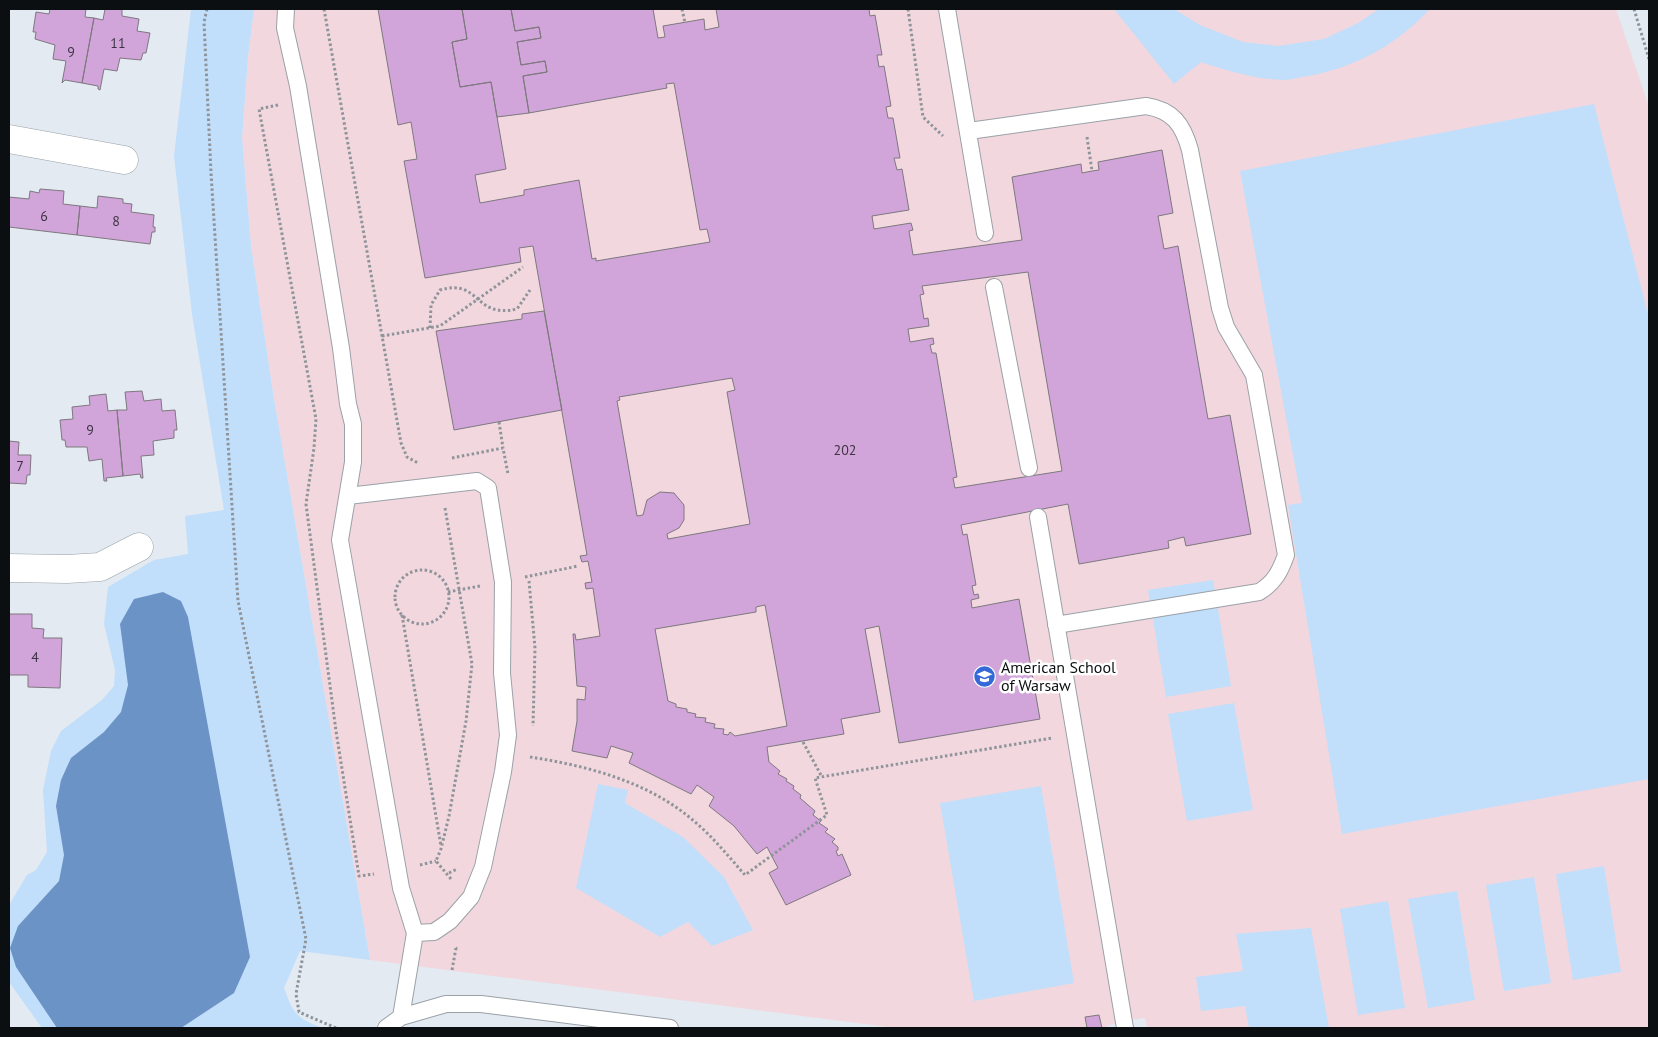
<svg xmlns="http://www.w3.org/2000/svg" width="1658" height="1037" viewBox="0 0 1658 1037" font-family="'PT Sans',sans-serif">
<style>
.education{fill:#f2d8de}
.green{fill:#c1defb}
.water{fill:#6c93c5}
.building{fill:#d1a5d9;stroke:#7e787f;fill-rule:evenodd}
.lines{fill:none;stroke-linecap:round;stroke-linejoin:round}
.lane-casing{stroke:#9aa1a7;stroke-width:18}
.street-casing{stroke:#9aa1a7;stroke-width:29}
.path{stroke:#8f949a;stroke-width:3;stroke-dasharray:2.5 2.5;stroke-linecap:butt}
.lane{stroke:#fff;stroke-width:16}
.street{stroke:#fff;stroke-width:28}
.labels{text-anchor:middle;stroke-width:5;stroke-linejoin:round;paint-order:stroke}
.number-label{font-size:14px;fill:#3d3443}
.poi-label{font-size:16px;fill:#0c0f11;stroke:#fff;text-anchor:start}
</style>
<rect width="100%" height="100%" fill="#e3eaf2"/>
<path class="education" d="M254 9H1616L1649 107V1028H1147L1145 1018 1123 1021 1102 1028H895L370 960 273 393 251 246 242 138 248 57Z"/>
<path class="green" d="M191 9H254L248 57 242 138 251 246 273 393 370 960 300 951 284 988C294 1015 296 1018 323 1028H42L9 982V905L27 875 36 870 47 852 43 790 51 751 61 731 102 700 114 686 115 670 104 624 108 587 154 560 188 554 185 516 224 510 192 314 174 156Z
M1114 9H1174L1200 25 1243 42 1278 46 1324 39 1358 23 1379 9H1430C1396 45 1358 66 1309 76 1300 77 1291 80 1283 80 1254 79 1228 71 1201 62L1174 84Z
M1594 104 1649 318V779L1342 834 1288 505 1302 503 1240 171Z
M1213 580 1231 686 1166 697 1148 590Z
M1234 703 1253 810 1187 821 1168 714Z
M598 784 628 790 625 803 683 837 724 877 753 930 712 946 688 922 660 937 576 888Z
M1041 786 1074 983 974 1001 940 803Z
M1604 866 1621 972 1573 980 1556 874Z
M1534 877 1551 983 1504 991 1486 885Z
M1457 891 1475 1000 1428 1008 1408 899Z
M1388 901 1405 1008 1358 1015 1340 909Z
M1311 928 1329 1028H1249L1245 1006 1201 1011 1196 977 1243 971 1236 934Z"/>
<path class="water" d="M163 592 181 601 188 617 250 957 234 993 181 1028H57L16 967 10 948 18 926 59 881 64 855 56 806 61 780 71 758 104 732 121 712 128 685 120 624 134 599Z"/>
<path class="building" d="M50 9H86L85 17 94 18 82 83 65 80 62 83 66 61 53 59 55 45 35 39 36 32H33L36 12 49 14Z
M105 9H122V16L139 19 137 31 150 33 146 53H143L141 60 120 58 117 71 104 69 100 90 98 89V86L82 83 94 18 103 20Z
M378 9H462L467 39 452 42 460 87 491 82 506 169 475 175 480 203 524 195V190L579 180 592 259 596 258V261L710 242 707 229 700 230 674 83 666 84 667 88 529 113 523 76 547 72 545 61 521 65 517 42 541 38 539 27 515 31 511 9H653L658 38 665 37 663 26 704 19 705 30 719 27 716 9H869L870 16 875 15 882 55H877L879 67 884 66 891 106 886 107 888 118H893L900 158H894L897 170 902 169 909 210 872 216 874 229 911 223 913 230 909 231 913 255 1022 240 1012 177 1081 164 1082 173 1092 171 1099 170 1098 162 1162 150 1173 213 1158 216 1164 249 1178 246 1208 419 1230 415 1251 534 1186 546 1184 537 1168 541 1169 548 1079 564 1068 504 961 525 963 535 967 534 976 585 972 586 974 595 978 594 979 598 971 600 972 608 1019 599 1040 719 899 743 879 626 865 629 880 712 841 719 844 734 767 747 769 762 780 771 778 774 787 779 786 781 794 786 793 789 801 795 800 798 815 811 813 815 821 821 819 823 828 829 825 832 835 839 832 842 838 847V850L836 851 838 856 842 854 851 875 786 905 769 873 778 868 767 847 757 854 734 826 709 806 714 797 697 785 691 794 629 763 633 753 611 746 607 758 572 751 577 721V699L585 700 586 687 577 686 573 634H575L576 640 600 636 593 588 586 589 585 583 592 582 588 561 582 562 580 556 587 555 533 246 519 248 521 262 425 278 404 161 417 159 411 122 398 125ZM1028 272 1062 471 955 488 953 478 957 477 936 353H932L930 345 934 344 933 338 910 342 908 329 929 326 928 318 924 319 920 295 924 294 922 286ZM732 378 735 390 727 392 750 524 668 539 667 534 679 528 684 520V505L674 493 660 492 647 500 643 515 637 516 617 401 620 400 619 397ZM765 605 787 726 735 736 730 732 728 735 723 734 724 729 714 728 715 724 705 722 706 718 695 717 696 714 687 712V709L676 707V704L668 701 655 629 756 612V607Z
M462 9H511L515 31 539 27 541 38 517 42 521 65 545 61 547 72 523 76 529 113 497 117 491 82 460 87 452 42 467 39Z
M40 189 64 191 63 204 80 206 77 235 9 227V197L29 199 30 191 39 193Z
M98 196 123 199V203L132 204 131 212 154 215 153 227H155V232H152L150 244 77 235 80 206 97 208Z
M544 311 562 410 454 430 436 331 522 319V314Z
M142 391 144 401 161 399 162 411 175 410 177 430H174V438L153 441 154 455 141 456 143 478H141L140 474 123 476 117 410H127L125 392Z
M106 394 108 411 117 410 123 476 106 478 107 481H104L102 459 89 461 87 447H66L65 440H62L60 420 73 419 72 407 90 405 89 396Z
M9 441 19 442 18 455H31L30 475H27L26 484 9 483Z
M9 614H32V628L44 629 43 638H62L60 688 28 687V675H9Z
M1099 1015 1102 1028H1087L1085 1017Z"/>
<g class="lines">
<defs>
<path id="lane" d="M286 9 285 28 298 86 341 348 348 404 353 424V462L340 540 401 888 415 933 401 1017
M947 9 985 233
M969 131 1146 106C1173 110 1183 125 1190 150L1220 308 1226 327 1254 375 1286 555C1280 572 1274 583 1259 592L1056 625
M994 287 1029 468
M348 496 477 481 488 488 503 582 502 673 508 735 503 772 483 867 471 897 450 921 434 932 415 933
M1038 517 1125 1028
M386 1028 401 1017 446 1004H481L670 1028"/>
<path id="street" d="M9 139 124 160
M9 568 67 569 100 567 139 547"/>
</defs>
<use href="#lane" class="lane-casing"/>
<use href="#street" class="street-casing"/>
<path class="path" d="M207 9 204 22 211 173 238 601 306 939 296 994 299 1012 336 1028
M324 9 401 443 407 457 418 463
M682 9 685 23
M908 9 923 117 943 136
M1634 9 1649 59
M278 105 259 109 316 419 314 448 306 504 336 731 359 876 374 874
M1087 137 1092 171
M430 328 431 305 440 290C481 278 473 319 517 309L530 290
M382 336 440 326 523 267
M499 422 503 448
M452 458 503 448 508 474
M445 508 472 664 466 721 449 816 441 849 436 861 451 879
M395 597a27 27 0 1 1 54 0a27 27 0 1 1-54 0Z
M525 577 578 566
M529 581 535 648 533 726
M448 592 480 586
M402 615 441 846
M803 742 822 777
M530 757C588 766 650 782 695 822 713 837 729 857 745 875L827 815 815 778 1052 738
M420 865 436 861
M449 873 457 869
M452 970 456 948 454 947"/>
<use href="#lane" class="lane"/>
<use href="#street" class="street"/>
</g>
<defs>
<symbol id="school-disc" viewBox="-11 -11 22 22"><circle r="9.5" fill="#3569d8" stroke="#fff"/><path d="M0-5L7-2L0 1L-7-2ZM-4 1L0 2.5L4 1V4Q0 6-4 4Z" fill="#fff"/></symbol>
</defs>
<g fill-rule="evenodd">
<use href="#school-disc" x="972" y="664" width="25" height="25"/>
</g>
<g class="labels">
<g class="number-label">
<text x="118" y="48">11</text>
<text x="71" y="57">9</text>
<text x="44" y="221">6</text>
<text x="116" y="226">8</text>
<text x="90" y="435">9</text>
<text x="845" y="455">202</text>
<text x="20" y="471">7</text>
<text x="35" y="662">4</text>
</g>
<g class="poi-label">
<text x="1001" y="673">American School<tspan x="1001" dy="18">of Warsaw</tspan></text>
</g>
</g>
<rect width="1658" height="1037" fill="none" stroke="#0c0f11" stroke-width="20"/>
</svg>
